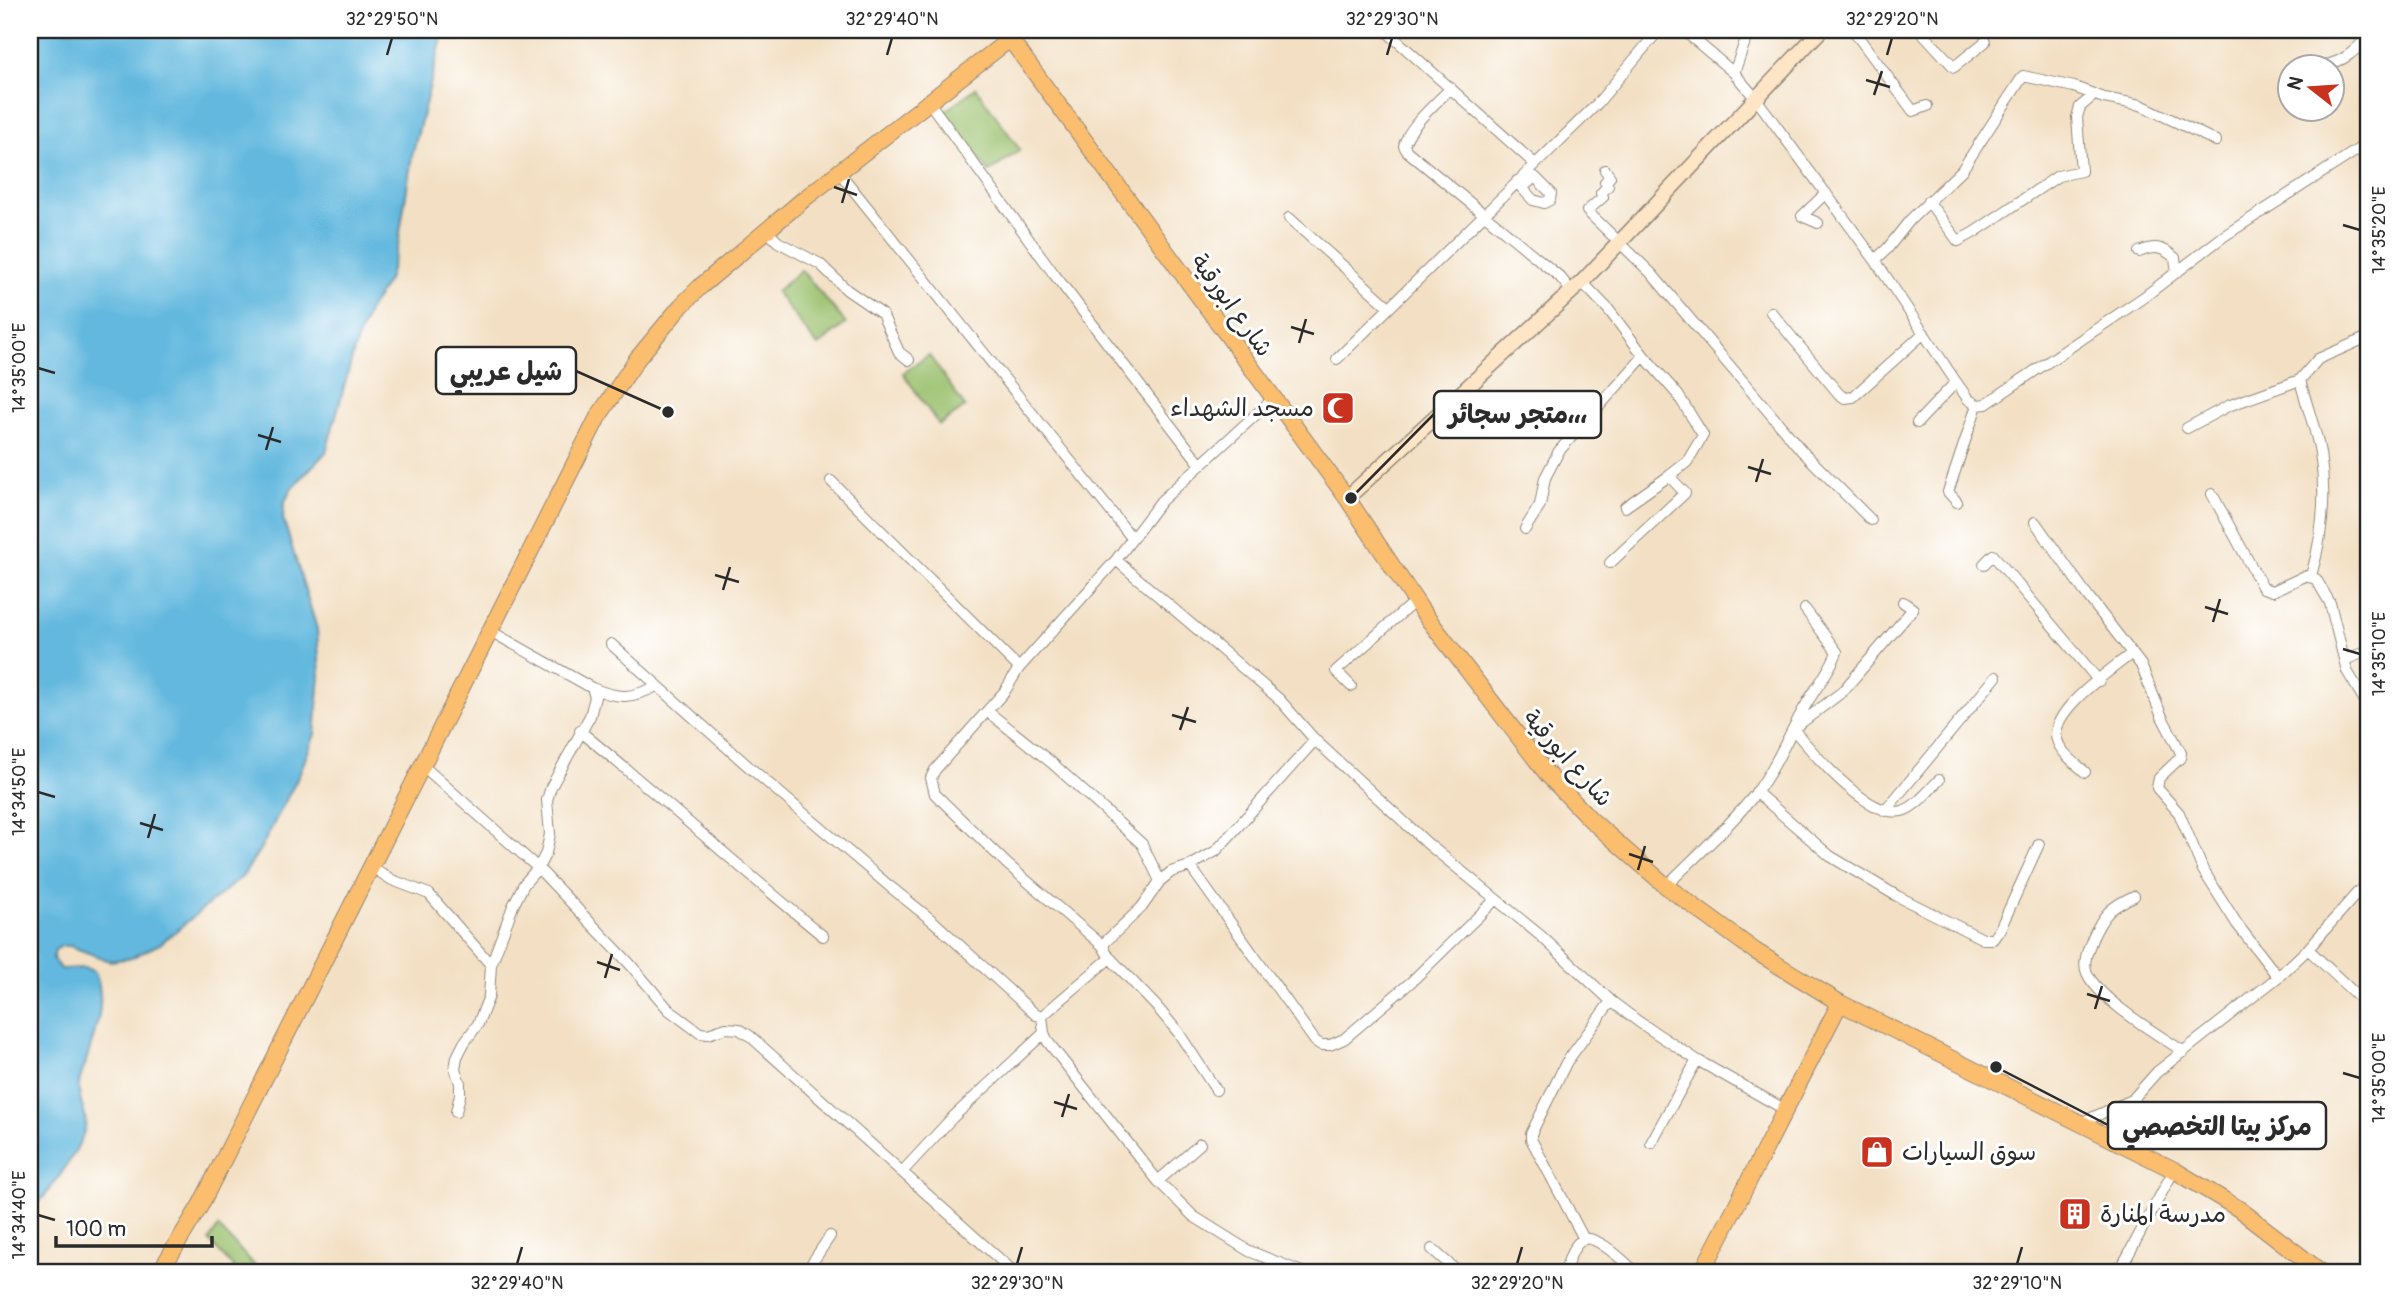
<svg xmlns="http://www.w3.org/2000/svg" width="2398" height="1302" viewBox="0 0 2398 1302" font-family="Pangolin,'Playpen Sans Arabic',sans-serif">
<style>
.green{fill:#9ac06c;stroke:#62764c;stroke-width:2}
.water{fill:#62b8de;stroke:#467284;stroke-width:2}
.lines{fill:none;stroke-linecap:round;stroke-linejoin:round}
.minor-casing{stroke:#8f8678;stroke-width:12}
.secondary-casing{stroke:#8f8678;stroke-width:17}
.primary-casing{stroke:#8f8678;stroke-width:18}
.minor{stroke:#fff;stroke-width:10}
.secondary{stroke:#fde5c5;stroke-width:14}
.primary{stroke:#fbbd6e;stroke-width:16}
.ticks{fill:none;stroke:#2b2b2b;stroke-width:2.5}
.labels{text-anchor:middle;stroke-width:6;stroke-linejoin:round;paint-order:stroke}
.street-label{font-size:24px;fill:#2b2b2b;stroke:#fff}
.poi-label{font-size:24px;fill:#2b2b2b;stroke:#fff;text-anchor:start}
.leader{fill:none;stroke:#2b2b2b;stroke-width:2.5}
.callout-dot{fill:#2b2b2b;stroke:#fff;stroke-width:2.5}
.callout{fill:#fff;stroke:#2b2b2b;stroke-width:2.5}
.callout-label{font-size:26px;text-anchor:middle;font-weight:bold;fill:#2b2b2b}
.neatline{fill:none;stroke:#2b2b2b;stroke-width:2.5}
.ticks-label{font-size:18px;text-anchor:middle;fill:#2b2b2b}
</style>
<rect width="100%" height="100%" fill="#fff"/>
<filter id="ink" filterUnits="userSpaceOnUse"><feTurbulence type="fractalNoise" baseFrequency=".0143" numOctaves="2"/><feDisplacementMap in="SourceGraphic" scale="14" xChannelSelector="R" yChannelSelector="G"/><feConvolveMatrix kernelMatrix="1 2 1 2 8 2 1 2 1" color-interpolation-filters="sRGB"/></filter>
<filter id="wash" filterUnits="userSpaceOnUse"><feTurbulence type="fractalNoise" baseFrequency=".00686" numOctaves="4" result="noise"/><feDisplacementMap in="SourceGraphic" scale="28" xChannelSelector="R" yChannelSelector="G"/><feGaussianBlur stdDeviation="1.57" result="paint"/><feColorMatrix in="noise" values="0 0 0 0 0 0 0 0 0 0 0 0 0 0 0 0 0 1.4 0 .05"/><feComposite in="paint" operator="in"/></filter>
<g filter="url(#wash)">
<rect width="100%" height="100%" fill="#f3e0c4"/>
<path class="green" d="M976 88 1020 150 989 172 945 112Z
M801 270 846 323 818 346 776 292Z
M929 355 965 407 939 425 903 373Z
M218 1227 261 1272H231L234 1268 209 1241Z"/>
<path class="water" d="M30 30H444L412 156 398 245 388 280 369 310 357 340 326 452 292 488 284 503 283 518 317 629 320 676 315 734 298 777 262 846 243 876 160 944 131 958 110 961 70 946H62L55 950 53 959 61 969 86 968 95 972C108 1005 94 1032 85 1065 83 1071 79 1079 79 1086 77 1103 90 1114 84 1132 77 1153 47 1197 30 1211Z"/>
</g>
<g filter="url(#ink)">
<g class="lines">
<defs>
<path id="minor" d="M1385 30 1535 164
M1683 30 1734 73 1757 100 1875 260 1956 382 1968 399 1977 405 1986 404 2144 297 2224 236 2368 143
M1853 30 1913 111 1927 106
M1920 30 1954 67 1985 42
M1010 39 1023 30
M2322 66C2343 62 2355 52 2368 36
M1734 73 1749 30
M1451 88C1438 101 1407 128 1404 146L1407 151 1560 277 1572 292
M929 102 1054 274 1201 465
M1605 170 1610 177 1605 182 1608 186 1601 193 1603 197 1587 211 1651 273 1802 451 1871 520
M839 172 1132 538
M1517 181 1522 188 1535 177 1551 193 1550 200 1544 203 1533 200 1522 188
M1928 201 1958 241 1973 233 2058 176 2081 171 2077 117 2080 107 2094 95
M1289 218 1389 307
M1818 223 1802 216 1826 193
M766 230 778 242 820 264 847 290 882 314 899 352 909 360
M2139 252C2154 246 2162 246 2175 258L2177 272
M1875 260 1887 249 1910 220 1962 170 2023 76 2074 87 2104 98 2141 105 2216 141
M1582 282 1608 309 1644 356 1678 395 1703 435 1687 462 1669 476 1685 493 1610 563
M1771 312 1839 394 1845 398 1853 397 1924 333
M1337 359 1597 104 1659 30
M2300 380C2306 404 2316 429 2320 453 2327 496 2323 535 2311 576
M1273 399 1161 501 1116 560 1019 668 1005 691 987 711 1052 763 1142 844 1160 881 1142 907 1102 945 1110 958 1042 1016 1044 1033 1048 1042 1158 1181 1193 1216 1249 1251 1302 1272
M1917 423 1956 382
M2187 428 2228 406 2300 380 2318 359 2368 337
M831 481 1019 668
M2212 494 2263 588 2273 591 2305 576 2316 579 2330 603 2347 671 2368 706
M1957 502 1948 492 1977 405
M1625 507 1669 476
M2035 522 2084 591 2141 665 2162 717 2181 753 2180 758 2159 778 2157 788 2179 813 2203 870 2237 924 2278 977
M1525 529 1540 505 1545 478 1559 451 1644 356
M1116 560 1279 699 1315 740 1428 844 1541 936 1611 1001 1639 1022 1697 1060 1784 1109
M1984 564 1993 555 2099 681
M1903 602 1913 609 1842 692 1793 729C1813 753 1868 819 1902 811 1916 807 1929 790 1939 780
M611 644 748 766 888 885 934 922 1036 1015 1042 1016
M2344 660 2368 651
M1351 686 1336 671 1415 601
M592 688C619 699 631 699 657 686
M987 711 935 770 931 778 935 794 1007 864 1102 945
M580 731C662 798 741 869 823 936
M423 766 538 868 629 963 669 1010 700 1033 708 1034 726 1028 739 1029 750 1036 902 1172
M2085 772C2075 763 2061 753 2057 740 2048 711 2112 670 2132 653
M1756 792 1830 856 1897 896 1983 939H1993L2000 929 2039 844
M1885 811 1996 677
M1190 866 1315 1041 1321 1045H1330L1344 1039 1411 982 1495 900
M372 867 392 880 429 894 491 965
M1160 881 1171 872 1190 866 1216 851 1315 740
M1666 886C1696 856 1729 827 1756 793 1777 766 1789 733 1807 703 1817 686 1830 671 1837 652L1805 609
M2134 896C2111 907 2104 913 2093 937 2089 947 2082 962 2087 973 2099 1000 2159 1035 2184 1052
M2308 949 2368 1006
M1110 958 1156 1006 1178 1032 1216 1090
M456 1112 460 1095V1083L455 1069 457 1057 464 1043 478 1024 489 996 491 965 513 906 524 884 538 868 546 853 550 834 547 800 551 787 590 716 595 697 592 688 492 632
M2080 1123 2132 1100 2157 1072 2278 977 2308 949 2357 893 2368 886
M1651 1143 1697 1060
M2129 1147 2132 1100
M1158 1181 1200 1144
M1584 1239 1531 1139V1134L1566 1063 1611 1001
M1432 1249 1458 1272
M806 1272 830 1236
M1014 1272 902 1172 952 1118 1044 1033
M1565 1272C1568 1262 1573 1243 1584 1239 1598 1235 1626 1264 1636 1272
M2119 1272 2174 1170"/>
<path id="secondary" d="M1347 498 1582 282 1821 30"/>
<path id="primary" d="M160 1272 200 1206 598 417 637 359 681 306 701 286 804 199 1010 39 1347 498 1422 611 1548 775 1590 819 1666 886 1755 951 1840 1003 2174 1170 2239 1209 2321 1272
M1702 1272 1840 1003"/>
</defs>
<use href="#minor" class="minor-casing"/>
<use href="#secondary" class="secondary-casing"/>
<use href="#primary" class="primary-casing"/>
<use href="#minor" class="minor"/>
<use href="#secondary" class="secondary"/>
<use href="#primary" class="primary"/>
</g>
</g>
<path class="ticks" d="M387 55 392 38M887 55 892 38M1387 55 1392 38M1887 55 1892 38M1866 80 1890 87M1874 95 1882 71M834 187 857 195M842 203 849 179M2343 225 2360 230M1291 327 1314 334M1299 343 1306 319M38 368 55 373M258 435 281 442M266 450 273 427M1748 467 1771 474M1756 482 1763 459M715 575 739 582M723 590 730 567M2205 607 2228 614M2213 622 2220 599M2343 649 2360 654M1172 715 1196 722M1180 730 1188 707M38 792 55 797M140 823 163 830M148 838 155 814M1629 854 1653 862M1638 870 1645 846M597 962 620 970M605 978 612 954M2087 994 2110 1001M2095 1009 2102 986M2343 1073 2360 1078M1054 1102 1077 1109M1062 1117 1069 1094M38 1215 55 1220M517 1264 522 1247M1017 1264 1022 1247M1517 1264 1522 1247M2017 1264 2022 1247"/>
<defs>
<symbol id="mosque-square" viewBox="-11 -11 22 22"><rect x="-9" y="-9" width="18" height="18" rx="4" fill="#c8321e" stroke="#fff"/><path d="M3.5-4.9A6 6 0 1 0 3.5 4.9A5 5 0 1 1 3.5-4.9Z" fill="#fff"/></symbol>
<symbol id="shop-square" viewBox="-11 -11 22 22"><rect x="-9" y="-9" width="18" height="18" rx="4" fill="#c8321e" stroke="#fff"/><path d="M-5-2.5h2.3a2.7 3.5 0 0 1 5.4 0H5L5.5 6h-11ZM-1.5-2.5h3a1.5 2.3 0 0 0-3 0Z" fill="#fff"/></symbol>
<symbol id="building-square" viewBox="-11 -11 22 22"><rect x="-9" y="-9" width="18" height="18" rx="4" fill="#c8321e" stroke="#fff"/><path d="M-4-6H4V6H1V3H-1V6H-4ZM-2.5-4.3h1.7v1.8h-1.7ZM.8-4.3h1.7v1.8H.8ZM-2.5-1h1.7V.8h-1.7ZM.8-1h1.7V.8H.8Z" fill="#fff"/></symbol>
</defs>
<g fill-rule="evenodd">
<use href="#mosque-square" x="1319" y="389" width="38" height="38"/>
<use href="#shop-square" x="1858" y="1133" width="38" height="38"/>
<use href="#building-square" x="2056" y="1195" width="38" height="38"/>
</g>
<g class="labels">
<g class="street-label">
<text transform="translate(1232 305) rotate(54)" y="8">شارع ابورقية</text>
<text transform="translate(1568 758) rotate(48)" y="8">شارع ابورقية</text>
</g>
<g class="poi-label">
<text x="1314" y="416" text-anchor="end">مسجد الشهداء</text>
<text x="1902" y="1160">سوق السيارات</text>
<text x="2100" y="1222">مدرسة المنارة</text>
</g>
</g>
<path class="leader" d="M668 412L576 371M1351 498L1434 414M1996 1067L2108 1125"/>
<g class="callout-dot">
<circle cx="668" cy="412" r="7"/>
<circle cx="1351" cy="498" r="7"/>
<circle cx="1996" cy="1067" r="7"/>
</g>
<g class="callout">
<rect x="436" y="347" width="140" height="47" rx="7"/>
<rect x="1434" y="391" width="167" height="47" rx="7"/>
<rect x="2108" y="1102" width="218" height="47" rx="7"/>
</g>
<g class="callout-label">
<text x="506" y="380">شيل عريبي</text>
<text x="1518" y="423">متجر سجائر،،،</text>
<text x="2217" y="1135">مركز بيتا التخصصي</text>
</g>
<rect width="2398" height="1302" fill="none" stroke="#fff" stroke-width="77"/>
<g transform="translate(2311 88) rotate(287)"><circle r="33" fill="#ffffff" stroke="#aaaaaa" stroke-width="2"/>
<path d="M0-5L12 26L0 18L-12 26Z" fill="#c8321e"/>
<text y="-10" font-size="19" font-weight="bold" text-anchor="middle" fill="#2b2b2b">N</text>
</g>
<path d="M56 1236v10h156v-10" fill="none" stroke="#2b2b2b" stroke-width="3.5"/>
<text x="66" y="1236" font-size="21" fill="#2b2b2b" stroke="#ffffff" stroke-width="5" paint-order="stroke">100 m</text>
<rect x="38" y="38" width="2322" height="1226" class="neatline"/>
<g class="ticks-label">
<text x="392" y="25">32°29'50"N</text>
<text x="892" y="25">32°29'40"N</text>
<text x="1392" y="25">32°29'30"N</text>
<text x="1892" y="25">32°29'20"N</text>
<text transform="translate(2379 230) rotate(-90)" y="6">14°35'20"E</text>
<text transform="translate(19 368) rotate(-90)" y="6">14°35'00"E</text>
<text transform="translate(2379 654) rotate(-90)" y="6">14°35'10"E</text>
<text transform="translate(19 792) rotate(-90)" y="6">14°34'50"E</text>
<text transform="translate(2379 1078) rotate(-90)" y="6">14°35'00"E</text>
<text transform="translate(19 1215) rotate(-90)" y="6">14°34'40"E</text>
<text x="517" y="1289">32°29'40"N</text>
<text x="1017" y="1289">32°29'30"N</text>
<text x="1517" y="1289">32°29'20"N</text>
<text x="2017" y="1289">32°29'10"N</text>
</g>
</svg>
